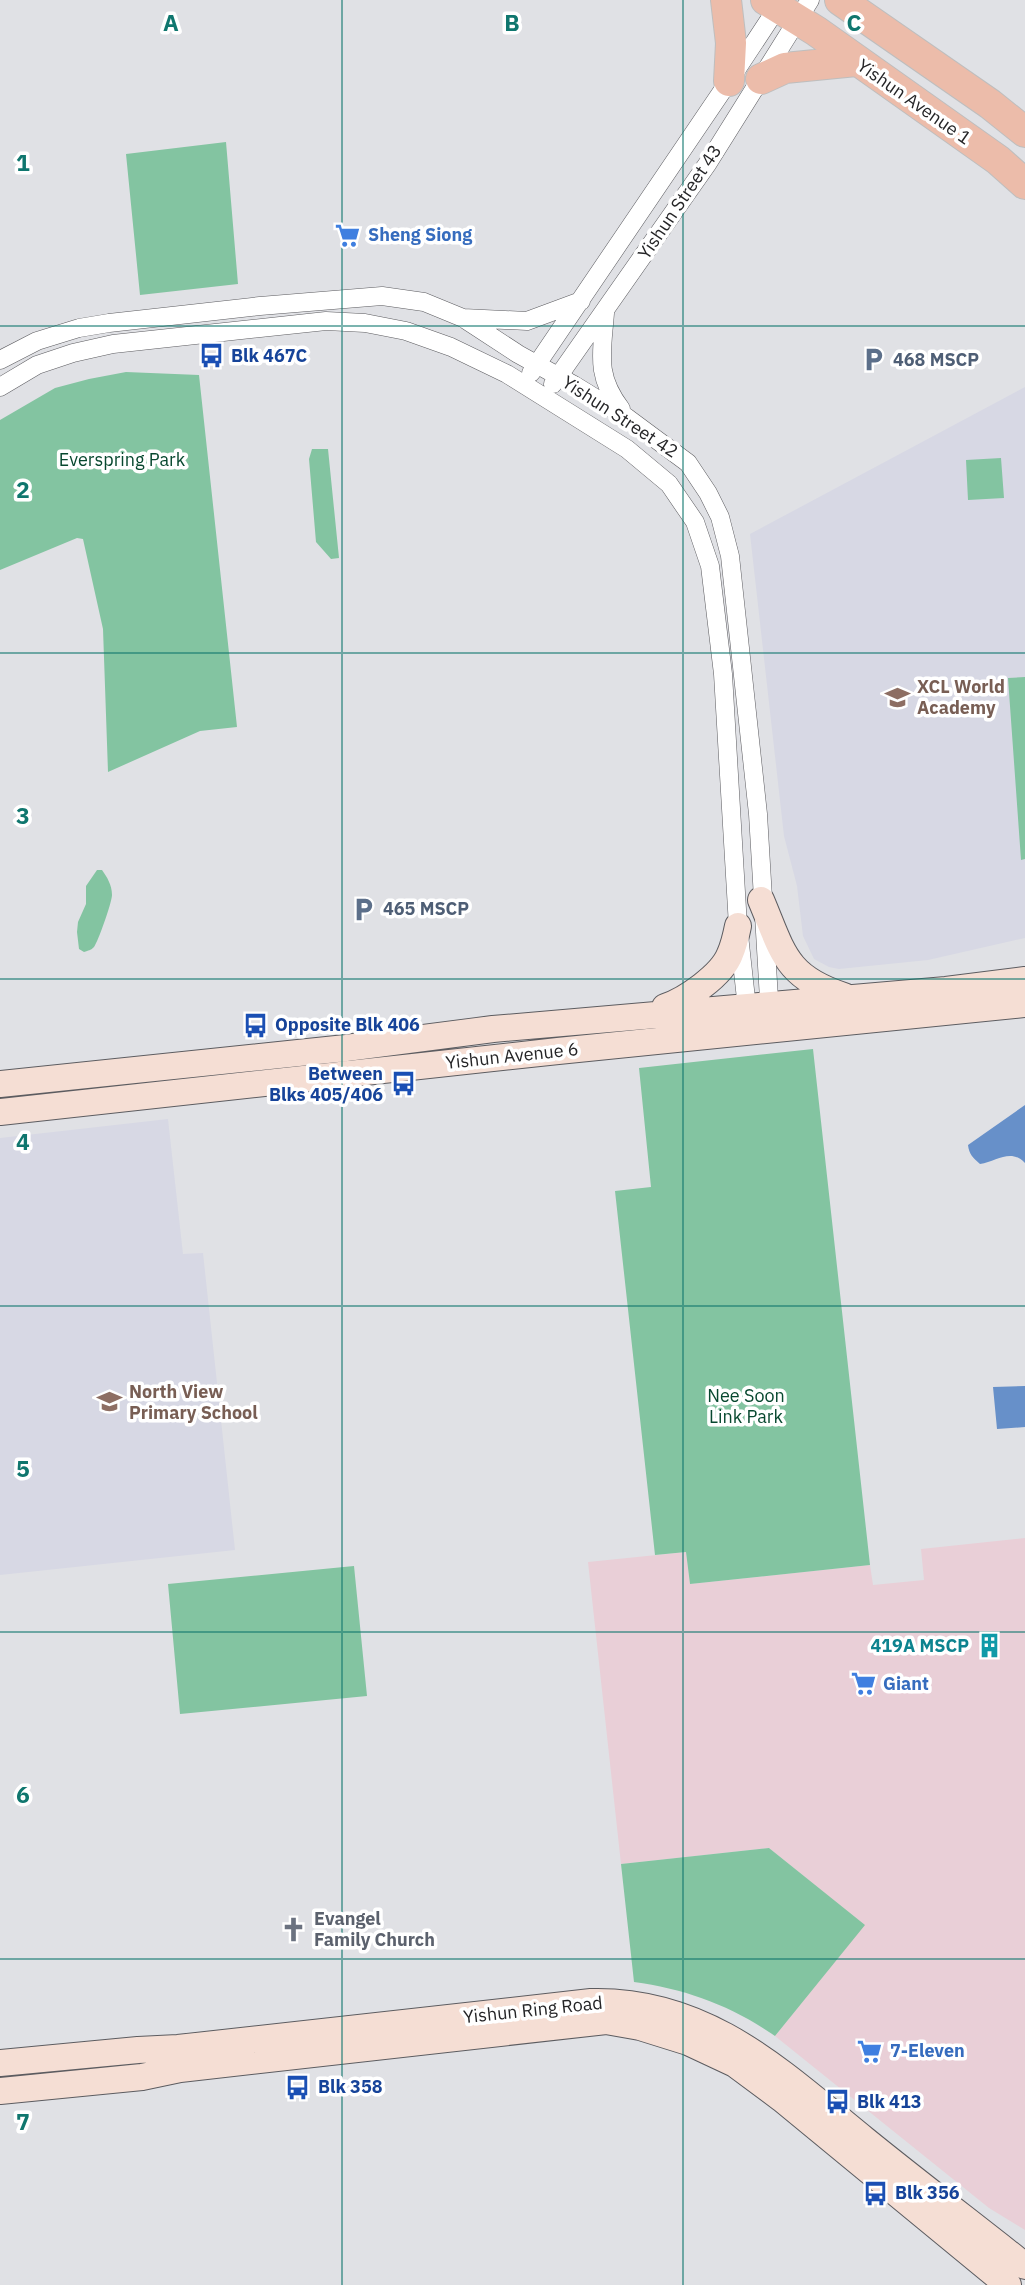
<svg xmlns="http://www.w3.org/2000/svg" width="1025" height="2285" viewBox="0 0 1025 2285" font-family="'IBM Plex Sans',sans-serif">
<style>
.commercial{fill:#e9cfd7}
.built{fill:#d7d8e4}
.green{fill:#83c4a1}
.water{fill:#6790c9}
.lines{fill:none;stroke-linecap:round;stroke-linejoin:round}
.minor-casing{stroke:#5c5c60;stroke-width:19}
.secondary-casing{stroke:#5c5c60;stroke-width:28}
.primary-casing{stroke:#bebebe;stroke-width:32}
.minor{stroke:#fff;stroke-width:18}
.secondary{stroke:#f5ded4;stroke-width:26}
.primary{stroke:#ecbcaa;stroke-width:30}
.grid{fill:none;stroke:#0f766e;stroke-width:2;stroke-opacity:0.55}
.labels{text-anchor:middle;stroke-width:7;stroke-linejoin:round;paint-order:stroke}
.street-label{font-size:18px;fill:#252527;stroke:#fff}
.shop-label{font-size:18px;font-weight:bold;fill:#366cbe;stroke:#fff;text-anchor:start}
.transit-label{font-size:18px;font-weight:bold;fill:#164399;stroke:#fff;text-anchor:start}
.service-label{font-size:18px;font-weight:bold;fill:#4e5e75;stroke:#fff;text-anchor:start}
.park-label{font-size:18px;fill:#07482f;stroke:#fff}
.education-label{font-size:18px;font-weight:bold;fill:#785e54;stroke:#fff;text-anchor:start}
.culture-label{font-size:18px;font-weight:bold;fill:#0d838f;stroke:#fff;text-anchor:end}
.worship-label{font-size:18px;font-weight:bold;fill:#5b616d;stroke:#fff;text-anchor:start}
.grid-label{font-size:23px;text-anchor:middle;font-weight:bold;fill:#0f766e;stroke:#fff;stroke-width:7;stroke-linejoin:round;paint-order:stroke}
</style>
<rect width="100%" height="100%" fill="#e0e1e5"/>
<path class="commercial" d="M1025 1538V2230L989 2208 775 2036 864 1925 769 1848 621 1864 588 1562 686 1552 690 1584 870 1565 873 1585 924 1580 921 1549Z"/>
<path class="built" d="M1025 387V938L928 960 839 969 829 967 814 959 803 936 797 886 784 836 750 534Z
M168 1119 183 1254 203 1253 235 1550 0 1575V1138Z"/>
<path class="green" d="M226 142 238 284 140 295 126 154Z
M126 372 199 375 237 727 200 731 108 772 103 629 83 539 77 538 0 570V420L55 388 89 379Z
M312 449H328L339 558 331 559 316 542 309 459Z
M1001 458 1004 498 968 500 966 460Z
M1025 677V859L1021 860 1008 678Z
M97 870H102C107 877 112 885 112 895 112 902 98 942 94 947 90 951 89 950 84 952L79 949 77 932 78 922 86 904V886Z
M813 1049 870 1565 690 1584 686 1552 655 1555 615 1191 651 1187 639 1068Z
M354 1566 367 1696 180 1714 168 1584Z
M769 1848 865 1925 775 2036C732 2006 686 1989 634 1982L621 1864Z"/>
<path class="water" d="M1025 1105V1163C1011 1148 997 1161 980 1164 973 1158 969 1154 968 1145Z
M1025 1386V1427L997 1429 993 1387Z"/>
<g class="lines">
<defs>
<path id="minor" d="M605 313C602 353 595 375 621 409
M463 318 527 321 581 301
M0 360 37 341 79 328 109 323 260 306 382 296 424 302 463 318 518 354 574 385 626 417 688 463 708 493 720 517 730 556 758 814 770 1016
M531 373 729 81 781 2
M553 384 708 163 810 0
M0 387 37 365 73 353 113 344 326 321 365 323 406 331 451 347 507 374 627 449 669 484 695 522 710 566 723 674 738 926 748 1017"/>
<path id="secondary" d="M761 900C783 952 785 977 844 996
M665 1007C686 1000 722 975 730 954 734 945 736 936 738 926
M0 1084 346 1048 493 1029 946 990 1025 980
M0 1112 558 1051 1025 1004
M0 2063 138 2050 178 2048 591 2002C707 1999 781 2072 865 2140 918 2183 972 2224 1025 2266
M0 2091 142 2077 180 2069 606 2021 640 2027 688 2042 735 2064 782 2099 1008 2285"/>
<path id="primary" d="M726 0 731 43 729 81
M766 0 816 31 998 160 1025 184
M840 0 990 104 1025 132
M761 79 785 68 856 61"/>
</defs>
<use href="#minor" class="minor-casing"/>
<use href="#secondary" class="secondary-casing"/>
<use href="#primary" class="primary-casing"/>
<use href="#minor" class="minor"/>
<use href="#secondary" class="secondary"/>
<use href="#primary" class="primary"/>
</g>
<path class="grid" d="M342 0V2285M683 0V2285M0 326H1025M0 653H1025M0 979H1025M0 1306H1025M0 1632H1025M0 1959H1025"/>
<defs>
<symbol id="supermarket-bare" viewBox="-9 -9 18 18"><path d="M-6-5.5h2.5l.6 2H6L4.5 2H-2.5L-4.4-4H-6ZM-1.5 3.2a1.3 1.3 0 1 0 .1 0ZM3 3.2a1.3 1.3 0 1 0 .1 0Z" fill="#3f7fe0" stroke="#fff" stroke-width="2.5" paint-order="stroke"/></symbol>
<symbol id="bus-bare" viewBox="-9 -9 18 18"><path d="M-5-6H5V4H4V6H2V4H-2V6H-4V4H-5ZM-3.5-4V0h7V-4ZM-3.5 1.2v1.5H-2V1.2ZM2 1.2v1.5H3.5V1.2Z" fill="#1a4fb4" stroke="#fff" stroke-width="2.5" paint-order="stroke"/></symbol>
<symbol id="parking-bare" viewBox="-9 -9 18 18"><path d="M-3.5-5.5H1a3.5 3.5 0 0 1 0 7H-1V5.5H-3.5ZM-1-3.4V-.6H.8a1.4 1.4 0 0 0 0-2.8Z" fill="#5c6f8a" stroke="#fff" stroke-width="2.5" paint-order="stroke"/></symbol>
<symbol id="school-bare" viewBox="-9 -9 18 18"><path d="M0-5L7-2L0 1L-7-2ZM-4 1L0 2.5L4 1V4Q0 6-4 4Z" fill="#8d6e63" stroke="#fff" stroke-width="2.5" paint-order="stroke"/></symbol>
<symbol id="building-bare" viewBox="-9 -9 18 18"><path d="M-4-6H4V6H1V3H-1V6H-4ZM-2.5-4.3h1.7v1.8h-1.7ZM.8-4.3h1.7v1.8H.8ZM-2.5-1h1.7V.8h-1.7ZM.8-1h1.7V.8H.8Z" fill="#0f9aa8" stroke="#fff" stroke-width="2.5" paint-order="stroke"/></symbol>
<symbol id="church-bare" viewBox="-9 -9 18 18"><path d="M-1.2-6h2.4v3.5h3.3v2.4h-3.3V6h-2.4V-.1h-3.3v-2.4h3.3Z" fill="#6b7280" stroke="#fff" stroke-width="2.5" paint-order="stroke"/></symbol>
</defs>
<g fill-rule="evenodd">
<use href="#supermarket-bare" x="330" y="218" width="35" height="35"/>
<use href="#bus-bare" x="194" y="338" width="35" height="35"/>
<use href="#parking-bare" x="856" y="342" width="35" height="35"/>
<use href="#school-bare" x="880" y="680" width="35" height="35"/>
<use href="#parking-bare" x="346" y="892" width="35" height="35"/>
<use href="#bus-bare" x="238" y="1008" width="35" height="35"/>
<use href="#bus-bare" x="386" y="1066" width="35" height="35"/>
<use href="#school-bare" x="92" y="1384" width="35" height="35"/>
<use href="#building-bare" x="972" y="1628" width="35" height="35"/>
<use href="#supermarket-bare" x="846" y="1666" width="35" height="35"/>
<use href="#church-bare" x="276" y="1912" width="35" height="35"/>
<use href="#supermarket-bare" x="852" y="2034" width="35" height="35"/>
<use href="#bus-bare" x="280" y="2070" width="35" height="35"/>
<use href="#bus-bare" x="820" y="2084" width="35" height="35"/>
<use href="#bus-bare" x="858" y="2176" width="35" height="35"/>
</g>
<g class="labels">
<g class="street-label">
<text transform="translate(914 102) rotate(35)" y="6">Yishun Avenue 1</text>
<text transform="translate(680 202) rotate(-56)" y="6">Yishun Street 43</text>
<text transform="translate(620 417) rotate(33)" y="6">Yishun Street 42</text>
<text transform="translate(512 1056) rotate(-6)" y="6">Yishun Avenue 6</text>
<text transform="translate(533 2010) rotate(-6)" y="6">Yishun Ring Road</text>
</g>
<g class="shop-label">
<text x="368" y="241">Sheng Siong</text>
<text x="883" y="1690">Giant</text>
<text x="890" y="2057">7-Eleven</text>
</g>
<g class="transit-label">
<text x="231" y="362">Blk 467C</text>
<text x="275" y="1031">Opposite Blk 406</text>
<text x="383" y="1080" text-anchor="end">Between<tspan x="383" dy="21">Blks 405/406</tspan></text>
<text x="318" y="2093">Blk 358</text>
<text x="857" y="2108">Blk 413</text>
<text x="895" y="2199">Blk 356</text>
</g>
<g class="service-label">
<text x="893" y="366">468 MSCP</text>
<text x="383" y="915">465 MSCP</text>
</g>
<g class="park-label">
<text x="122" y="466">Everspring Park</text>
<text x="746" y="1402">Nee Soon<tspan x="746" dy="21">Link Park</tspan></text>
</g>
<g class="education-label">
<text x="917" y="693">XCL World<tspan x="917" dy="21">Academy</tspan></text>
<text x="129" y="1398">North View<tspan x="129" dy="21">Primary School</tspan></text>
</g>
<g class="culture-label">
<text x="969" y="1652">419A MSCP</text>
</g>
<g class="worship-label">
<text x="314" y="1925">Evangel<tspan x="314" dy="21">Family Church</tspan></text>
</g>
</g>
<g class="grid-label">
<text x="171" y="31">A</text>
<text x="512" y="31">B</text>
<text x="854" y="31">C</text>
<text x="23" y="171">1</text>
<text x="23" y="498">2</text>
<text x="23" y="824">3</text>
<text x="23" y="1150">4</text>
<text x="23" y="1477">5</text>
<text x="23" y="1803">6</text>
<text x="23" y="2130">7</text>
</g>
</svg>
